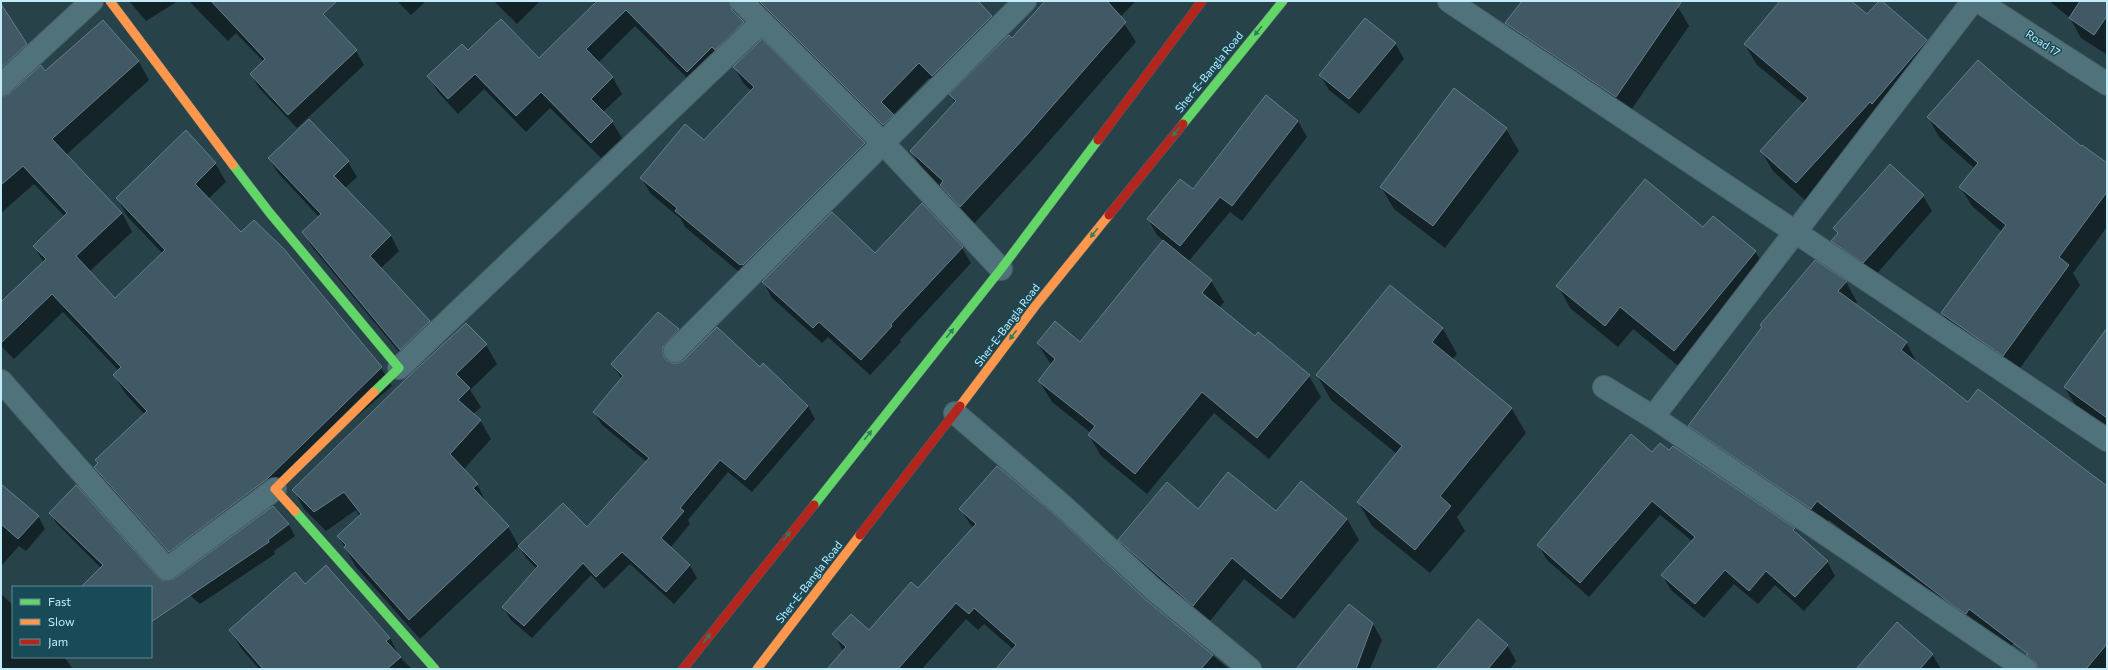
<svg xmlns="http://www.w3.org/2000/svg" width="2108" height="670" viewBox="0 0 2108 670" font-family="Commissioner,sans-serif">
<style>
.shadow{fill:#0007}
.building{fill:#405964;stroke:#657e8a}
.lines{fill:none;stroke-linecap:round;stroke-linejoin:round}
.street-casing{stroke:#485f66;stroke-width:24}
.fast-casing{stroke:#485f66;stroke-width:10}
.slow-casing{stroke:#485f66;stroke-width:10}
.jam-casing{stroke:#485f66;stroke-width:10}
.street{stroke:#50727b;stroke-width:22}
.fast{stroke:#63d668;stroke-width:9}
.slow{stroke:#ff974d;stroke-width:9}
.jam{stroke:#b3261e;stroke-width:9}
.oneway{fill:#327b5e}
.labels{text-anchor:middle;stroke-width:3;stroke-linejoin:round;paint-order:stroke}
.street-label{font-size:11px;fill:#c2ecf9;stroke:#184a58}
</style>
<rect width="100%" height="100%" fill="#274249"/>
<path class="shadow" d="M129 1H178L146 21Z
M189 1H309L356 51 364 65 297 128 259 88 251 74 264 62 236 33 228 41Z
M397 1H426L411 15Z
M494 1H540L517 24Z
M592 1H977L991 17 1000 33 942 92 929 78 893 115 902 131 893 141 741 8 738 16 752 38 697 88 635 26 598 63 613 78 622 94 603 112 612 122 622 138 601 158 550 108 526 132 484 89 458 114 438 92 429 77 468 52 539 60 595 4Z
M1043 1H1136L1120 17 1136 42 1037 155 972 226 952 205 943 189 923 170 911 151 955 103 951 95 1012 39 1044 3Z
M1523 1H1670L1678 7 1689 26 1627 116 1517 43 1506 23Z
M1782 1H1850L1867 16 1881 1 1926 41 1938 61 1808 203 1773 171 1761 151 1804 104 1757 65 1745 45Z
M2049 1H2107L2106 54 2081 38 2070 18Z
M1 6 37 63 1 98Z
M102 21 139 62 149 80 66 155 122 213 132 232 89 272 115 299 163 254 127 216 117 198 215 163 226 182 208 199 241 234 381 368 392 386 180 570 106 486 95 467 98 464 96 461 144 414 125 393 114 375 118 370 63 312 14 359 1 346V303L44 263 34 246 65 217 34 184 1 213V100L44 73Z
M762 41 865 144 874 160 750 281 685 227 681 219 651 194 641 178 704 141 752 91 744 84 734 67Z
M1395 43 1404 59 1359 114 1329 90 1320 75Z
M2012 91 2081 148 2107 165V227L2073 273 2080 285 2015 375 1954 333 1942 313 2002 232 1972 206 1960 187 1975 169 1939 137 1928 117Z
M1266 97 1298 121 1307 137 1242 221 1230 212 1188 262 1211 281 1224 302 1219 308 1255 337 1309 376 1321 397 1269 459 1214 413 1147 494 1101 456 1089 435 1091 433 1052 402 1039 381 1052 366 1038 344 1080 343 1164 241 1157 235 1148 219 1193 191Z
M309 120 348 162 357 177 345 188 391 236 399 251 381 268 429 322 438 336 409 364 312 247 303 232 319 217 278 173 269 159Z
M1506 129 1519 151 1445 248 1394 209 1381 187Z
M1890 166 1923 196 1932 211 1873 278 1841 256 1832 241 1838 234 1834 228Z
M1703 229 1755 251 1768 273 1687 373 1633 329 1618 347 1570 308 1558 286Z
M962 248 971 263 900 340 901 342 870 375 828 337 822 343 772 298 763 282 876 254Z
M1846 282 1857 302 1855 304 1906 342 1917 363 1968 403 2107 488V669H2062L2020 636 2009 649 1977 633 1829 520 1822 528 1700 445 1689 426 1762 328 1761 325Z
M1390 286 1443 329 1457 354 1452 359 1512 409 1526 433 1457 517 1465 531 1430 573 1372 526 1358 502 1397 454 1331 400 1317 375Z
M658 313 678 330 686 342 670 360V363L760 368 763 365 808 406 815 419 752 492 728 472 688 520 690 524 670 548 690 566 697 578 674 604 630 564 604 589 591 575 532 638 511 620 503 607 536 568 526 558 519 546 587 529 647 462 602 425 594 412 622 379 612 364Z
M2107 329V429L2077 408 2065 388Z
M486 345 497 364 470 390 481 407 473 414 480 420 491 439 463 470 477 484 487 504 508 527 519 546 420 639 356 567 338 536 360 516 356 510 326 531 304 509 294 490Z
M1673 447 1794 529 1798 536 1827 561 1835 576 1804 611 1775 585 1758 604 1734 584 1704 618 1671 590 1662 575 1692 541 1660 515 1589 597 1547 560 1538 545 1652 454 1669 452Z
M1 486 38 516 45 529 26 551 19 546 1 566Z
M273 507 289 525 295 536 274 551 275 554 200 604 184 590 151 622V587H100L101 568 57 524 50 513 157 578 168 582 175 580Z
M960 509 1144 599 1229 669H998L1014 650 984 624 978 630 966 619 922 669H828L843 651 834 634 869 631 918 590 973 528Z
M1198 510 1276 513 1347 519 1359 540 1294 619 1244 579 1206 626 1132 561 1120 540Z
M305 585 390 638 400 657 412 669H259L241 648 230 630Z
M1 594 13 605V657H64L73 669H1Z
M1349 605 1373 624 1382 640 1370 669H1297Z
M1507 645 1516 661 1510 669H1438Z
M1932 654 1941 669H1857Z"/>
<path class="building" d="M211 1H337L323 14 357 50 288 115 250 74 265 59Z
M597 1H729L732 10 744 22 715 50 712 47 687 72 626 10 586 49 613 77 591 99 613 121 591 143 541 92 516 116 475 74 448 99 427 76 462 44 468 50 501 19 539 58Z
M759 1H978L992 16 932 76 919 63 881 102 894 115 883 125Z
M1045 1H1107L1126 22 1026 136 960 207 940 185 943 181 910 151 956 101 949 94 1009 35 1012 38Z
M1522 1H1682L1616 97 1505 23Z
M1780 1H1851L1867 14 1879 1H1882L1927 40 1872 104 1870 102 1796 183 1760 151 1808 98 1744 44Z
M2080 1H2107V16L2094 35 2069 18Z
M1 4 27 44 1 68Z
M1365 18 1396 43 1349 99 1319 75Z
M103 20 139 61 52 139 122 213 76 256 115 298 165 250 116 198 186 130 216 163 195 184 241 232 254 220 284 249 382 367 267 479 169 552 94 467 98 463 95 460 147 411 113 375 121 367 52 294 1 343V302L46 259 33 246 67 213 23 166 1 185V97L9 94 41 65 45 71Z
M762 39 865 143 743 265 741 264 740 265 675 211 677 208 640 178 685 124 704 140 754 87 733 67Z
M1978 60 2012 90 2081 146 2082 145 2107 163V192L2059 257 2069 265 2003 356 1941 313 2006 225 1959 187 1978 163 1927 117Z
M1454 88 1507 128 1433 226 1380 187Z
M1266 95 1298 121 1232 206 1220 197 1180 246 1147 219 1180 179 1193 189Z
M309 119 349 161 334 176 391 235 370 256 430 321 400 350 302 232 321 214 268 158Z
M1890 164 1924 195 1863 263 1831 241 1838 233 1833 228Z
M1645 179 1703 227 1713 216 1756 251 1674 351 1620 307 1605 326 1556 286Z
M922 203 963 247 891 324 892 326 861 360 819 322 813 328 762 282 832 212 875 253Z
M1163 240 1212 280 1202 293 1255 336 1258 332 1310 375 1257 438 1202 392 1135 474 1088 435 1095 426 1038 381 1055 359 1037 343 1055 321 1080 342Z
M1815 260 1847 281 1838 291 1907 342 1901 350 1968 402 1978 389 2107 486V644L2086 669H2037L2036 663 2026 655 2028 654 1969 609 1966 614 1955 607 1817 501 1811 509 1688 426 1762 327 1760 325Z
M1390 285 1443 328 1432 342 1512 408 1440 496 1451 506 1415 550 1357 502 1402 446 1316 375Z
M658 312 679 329 663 347V354L666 360 672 363H678L684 360 717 327 760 367 763 363 808 406 745 480 720 460 680 508 684 511 661 538 690 565 666 592 622 552 596 577 583 563 524 626 502 607 538 566 518 546 563 503 587 527 649 458 593 412 623 376 611 364Z
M466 323 487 344 456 374 470 388 458 400 481 420 450 454 478 484 473 488 509 526 409 620 344 547 346 545 337 536 361 514 344 492 314 512 292 490 408 377Z
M2107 328V418L2064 387Z
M1631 434 1652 452 1660 443 1669 450 1673 446 1795 528 1793 530 1828 561 1795 597 1766 571 1749 591 1725 570 1695 604 1661 575 1695 537 1652 501 1580 583 1537 545Z
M997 466 1054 514 1145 599 1213 655 1201 669H996L1016 645 974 608 969 614 956 603 898 669H827L846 647 832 634 851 614 869 630 911 582 918 588 976 524 959 509Z
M1228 472 1276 511 1301 481 1347 519 1281 599 1232 558 1193 606 1118 540 1167 482 1198 509Z
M1 484 39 516 18 539 1 524Z
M76 485 158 577 163 581 174 579 273 506 289 524 268 540 269 542 151 622V587H81L103 565 49 513Z
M326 565 390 638 386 641 401 657 387 669H263L229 630 295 572 305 584Z
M1349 604 1373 623 1356 669H1296Z
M1478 619 1508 645 1488 669H1436Z
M1897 622 1933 654 1920 669H1856Z"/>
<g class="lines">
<defs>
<path id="street" d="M741 1 884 144 1001 269
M1449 1 2107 440
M1978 1 2107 84
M1 85 92 1
M675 351 1025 1
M399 368 762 22
M1 381 167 569 275 489
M1604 387 1653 417 2025 669
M955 413 1062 505 1153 589 1250 669
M1653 417 1973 1"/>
<path id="fast" d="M1183 124 1283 1
M233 165 269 212 399 368 374 392
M814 505 1001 269 1098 140
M295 511 435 669"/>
<path id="slow" d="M110 1 233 165
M960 406 1036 305 1109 215
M295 511 275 489 374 392
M757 669 860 535"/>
<path id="jam" d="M1098 140 1202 1
M1109 215 1183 124
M860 535 960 406
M683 669 814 505"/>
</defs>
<use href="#street" class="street-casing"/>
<use href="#fast" class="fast-casing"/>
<use href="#slow" class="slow-casing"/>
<use href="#jam" class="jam-casing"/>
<use href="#street" class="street"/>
<use href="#fast" class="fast"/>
<use href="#slow" class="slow"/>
<use href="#jam" class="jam"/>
</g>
<defs><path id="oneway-solid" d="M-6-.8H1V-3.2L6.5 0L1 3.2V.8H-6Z"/></defs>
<g class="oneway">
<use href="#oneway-solid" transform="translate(1258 31) rotate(129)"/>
<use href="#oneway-solid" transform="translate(1176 132) rotate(129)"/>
<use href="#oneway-solid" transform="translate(1094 233) rotate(129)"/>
<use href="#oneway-solid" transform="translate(950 333) rotate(-51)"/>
<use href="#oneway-solid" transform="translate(1013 335) rotate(127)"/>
<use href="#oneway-solid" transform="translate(868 435) rotate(-51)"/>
<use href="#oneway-solid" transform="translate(787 536) rotate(-52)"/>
<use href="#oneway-solid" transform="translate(707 638) rotate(-52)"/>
</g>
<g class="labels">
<g class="street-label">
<text transform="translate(2043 43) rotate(33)" y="4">Road 17</text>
<text transform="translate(1209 72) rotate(-51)" y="4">Sher-E-Bangla Road</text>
<text transform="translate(1007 325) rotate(-53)" y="4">Sher-E-Bangla Road</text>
<text transform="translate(809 582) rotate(-52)" y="4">Sher-E-Bangla Road</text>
</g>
</g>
<rect width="2108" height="670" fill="none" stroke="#c2ecf9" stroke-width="4"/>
<rect x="12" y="586" width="140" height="72" fill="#184a58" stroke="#5c8b98"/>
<rect x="20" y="599" width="20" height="6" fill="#63d668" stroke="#5c8b98"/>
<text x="48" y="606" font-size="12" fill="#c2ecf9">Fast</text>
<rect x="20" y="619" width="20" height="6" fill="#ff974d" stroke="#5c8b98"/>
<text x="48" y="626" font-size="12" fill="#c2ecf9">Slow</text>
<rect x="20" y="639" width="20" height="6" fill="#b3261e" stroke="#5c8b98"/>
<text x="48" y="646" font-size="12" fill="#c2ecf9">Jam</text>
</svg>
